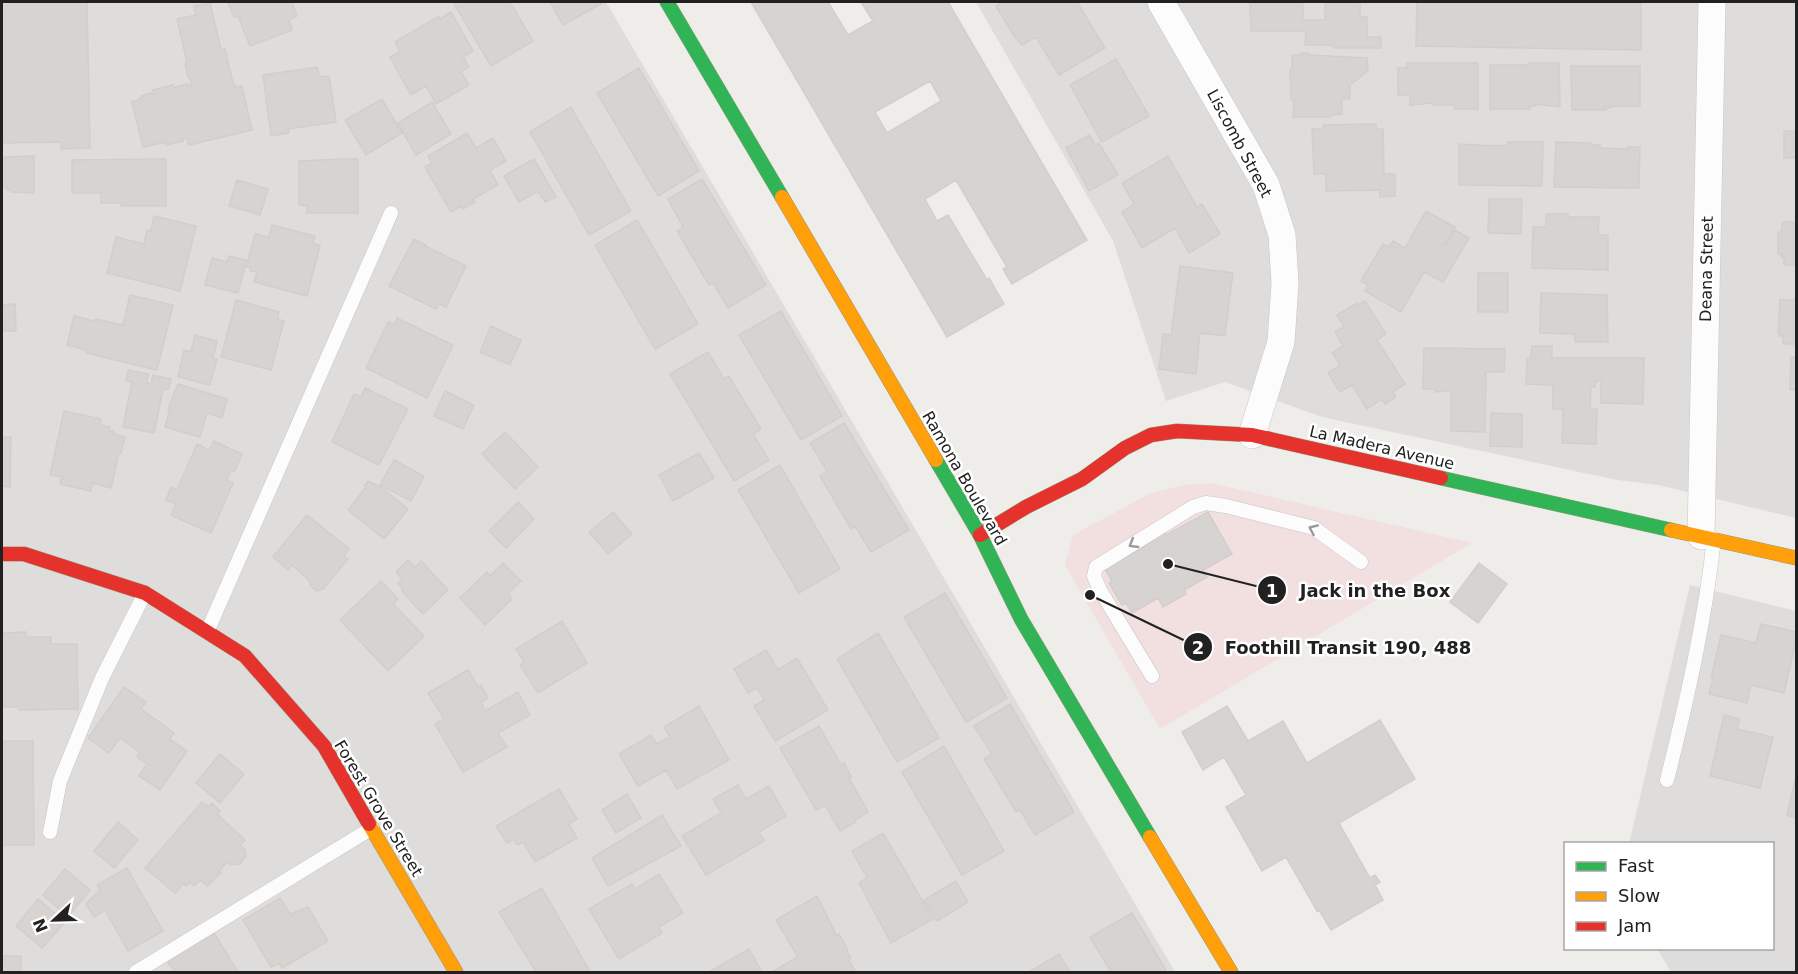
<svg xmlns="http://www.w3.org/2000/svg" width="1798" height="974" viewBox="0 0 1798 974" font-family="'DejaVu Sans',sans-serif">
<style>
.residential{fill:#dedddb}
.commercial{fill:#f1e0df}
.building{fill:#d6d3d1;stroke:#d2cecb;stroke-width:1.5;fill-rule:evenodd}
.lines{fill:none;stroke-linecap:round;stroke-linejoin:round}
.lane-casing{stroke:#c8c7c6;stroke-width:15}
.street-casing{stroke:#c8c7c6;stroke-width:28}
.fast-casing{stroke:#999a80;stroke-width:15}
.slow-casing{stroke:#999a80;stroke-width:15}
.jam-casing{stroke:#999a80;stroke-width:15}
.lane{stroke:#fdfcfc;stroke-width:14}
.street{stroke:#fdfcfc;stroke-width:27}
.fast{stroke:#30b455;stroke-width:14}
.slow{stroke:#ff9f0a;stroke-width:14}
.jam{stroke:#e5322d;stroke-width:14}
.oneway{stroke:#9a9999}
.labels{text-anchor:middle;stroke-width:5;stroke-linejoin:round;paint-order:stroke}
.street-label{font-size:16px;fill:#212121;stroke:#fff}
.leader{fill:none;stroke:#212121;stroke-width:2}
.callout-dot{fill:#212121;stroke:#fff;stroke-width:2}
.mark-label{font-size:18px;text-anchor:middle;font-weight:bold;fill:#fff}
.callout-label{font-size:18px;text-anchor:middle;font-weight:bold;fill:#212121;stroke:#fff;stroke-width:5;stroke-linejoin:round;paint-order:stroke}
</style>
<rect width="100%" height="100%" fill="#efedea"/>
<path class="residential" d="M2 2H606L1175 972H2Z
M976 2H1796V518L1658 485 1617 480 1322 417 1225 382 1166 401 1113 241Z
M1690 585 1796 611V972H1671L1657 949 1772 948V844H1629Z"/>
<path class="commercial" d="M1211 483 1472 543 1160 729 1065 565 1073 535 1151 493 1185 485Z"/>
<path class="building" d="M2 2H87L90 148 61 149V142L2 143Z
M228 2H292L297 16 289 20 292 30 250 46 238 16 234 17Z
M453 2H510L533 41 491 66Z
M550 2H600L601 4 563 25Z
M751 2H828L848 35 873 21 861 2H948L1087 240 1012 284 1003 269 1007 267 956 180 925 199 937 221 948 215 987 280 989 278 1004 304 947 337ZM930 81 941 101 887 133 875 112Z
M1003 2H1077L1105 48 1059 75 1036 37 1022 45 1014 36 996 6Z
M1250 2H1303V20H1325V2H1360V17H1367V37H1381V48H1334L1333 45H1305L1306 31H1251Z
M1417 2H1641V50L1416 46Z
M210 3 221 49H225L233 83 236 87 242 86 252 130 189 145 187 138 182 139 183 141 166 145V142L143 147 132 102 139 100 142 96 151 93 154 95 153 90 173 85V88L187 84 192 86 190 79 188 77 185 64 187 62 177 19 196 15 194 6Z
M451 12 473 51 463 57 469 67 461 72 469 85 436 104 426 86 411 95 390 57 400 51 395 42 439 16 440 19Z
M1301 53H1309V55L1367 58 1368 71 1350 85V99H1342V114L1331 115V117H1293L1294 100H1291L1290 69H1292V55H1302Z
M1116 59 1149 116 1102 142 1070 85Z
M1407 63H1478V109H1454V105H1433V103L1410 105V95H1398V68H1407Z
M1528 63H1559L1560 107 1535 104 1536 106H1530V109H1490V65H1528Z
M1571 66H1640V106H1617L1606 108V110H1572Z
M317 67 319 77 329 76 336 122 288 129 289 133 271 136 263 75Z
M639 68 699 171 658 196 597 93Z
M382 99 402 133 366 155 345 120Z
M432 102 451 134 416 155 398 123Z
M571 107 631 211 589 235 530 132Z
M1376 124V129H1383L1384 174H1395V196L1380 197V190L1326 191V174H1314L1312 129H1323V125Z
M1784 131H1796V158H1784Z
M467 133 476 148 493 138 506 161 490 170 498 185 473 199 475 202 463 209 461 206 451 212 425 167 432 163 428 156Z
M1089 135 1095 145 1099 143 1118 175 1089 191 1066 148Z
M1508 142H1543L1542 186 1459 185V144L1497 146 1508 145Z
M1556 142 1591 143V145H1600V148L1627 149V147H1640L1639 188 1554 187Z
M34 156V193L11 192V190H7V188H2V157Z
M1168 156 1197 207 1202 204 1220 234 1189 253 1175 228 1142 248 1122 212 1134 204 1122 183Z
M166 159V206H121V203H101V193H72V160Z
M344 159H358V213H307V206L299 205V161Z
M534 159 556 197 545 202 538 191 519 202 504 176Z
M702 179 766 285 728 308 713 283 709 285 677 231 683 227 668 199Z
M237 180 268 189 260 215 229 206Z
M1489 199H1522L1521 234 1488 233Z
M1426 211 1455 227 1444 245H1446L1455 230 1469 238 1443 282 1424 272 1401 312 1365 291 1368 285 1361 281 1383 244 1389 247 1393 241 1405 248Z
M1546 214H1568V217H1599L1598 235H1608V270L1532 268 1533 227H1546Z
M154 216 196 226 180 291 107 273 116 237 144 244 147 230 151 231Z
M637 220 698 324 655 349 595 245Z
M1783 222H1796V265H1784V257H1781V254H1778V232H1781Z
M272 225 315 236 313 243 320 246 307 296 254 282 257 272 250 271 251 268 245 266 238 293 205 285 212 258 227 262 229 256 248 261 255 234 269 237Z
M414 239 426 245 425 246 466 266 446 307 439 304 436 309 389 286Z
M1180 266 1233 273 1225 336 1200 333 1196 374 1159 369 1163 334 1171 335Z
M1478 273H1508V312H1478Z
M1541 293 1607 295 1608 342H1575V334L1540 333Z
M130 295 173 305 157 370 86 353V350L67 345 74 316 94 321 96 319 123 325Z
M236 300 279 312 277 319 284 321 271 370 221 357Z
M1780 300H1796V344H1783V336H1779V332H1778Z
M1365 301 1386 334 1377 340 1405 384 1393 392 1396 397 1385 404 1382 399 1367 409 1352 385 1340 392 1328 373 1340 365 1332 353 1343 346 1335 332 1344 326 1337 315 1357 303 1358 305Z
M15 304 16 331H2V305Z
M781 311 842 416 801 440 739 335Z
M397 318 453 345 427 398 366 368 388 322 394 325Z
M491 326 521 340 510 365 480 352Z
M195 335 217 341 213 358 217 359 210 385 178 377 184 350 191 352Z
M1532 346H1552V358H1644L1643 404 1601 403V381H1596L1595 387H1591L1590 409H1597L1596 444 1562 443 1563 409H1553V385L1526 384 1527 358H1531Z
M1424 348 1505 349 1504 372H1486L1485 432 1451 431V390L1435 392V389H1423Z
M708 352 724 379 729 376 761 429 753 434 769 460 734 481 670 374Z
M1791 357H1796V390H1790Z
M128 370 148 374 147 383 151 384 153 375 171 379 168 390 163 389 154 433 123 427 132 382 126 381Z
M178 384 227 399 222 418 207 413 200 437 165 427 170 410 168 409Z
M365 388 408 409 379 465 332 442 354 394 361 397Z
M445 391 474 405 463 429 434 416Z
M64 411 101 419 100 425 110 427 109 431H114L113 434 125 437 121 453 119 452 111 488 92 483 91 491 60 484 62 477 50 475Z
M1491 413 1522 414V447L1490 446Z
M844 423 909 530 871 552 855 526 851 529 820 476 827 471 810 443Z
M505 432 538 467 515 489 482 454Z
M2 437H11L10 487 2 486Z
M214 441 242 454 234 472 231 471 227 480 233 483 211 533 171 515 176 504 166 500 171 487 177 490 197 444 209 450Z
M699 453 714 478 673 501 659 475Z
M394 460 424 476 411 501 380 485Z
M780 465 840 569 799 593 738 490Z
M368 481 382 488 408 509 384 539 348 510 366 487 364 486Z
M518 502 534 519 506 548 489 531Z
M613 512 632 534 608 554 589 532Z
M1208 512 1232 554 1203 570 1207 577 1184 590 1186 594 1163 607 1158 598 1132 613 1126 603 1122 605 1109 583 1112 581 1105 569 1144 547 1142 543 1164 530 1166 535Z
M307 515 349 549 344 556 348 559 323 589 317 591 311 586 309 580 292 565 288 570 273 557Z
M408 560 415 567 421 561 448 590 423 614 406 596 402 591 403 589 398 583 402 579 396 572Z
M503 563 521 581 508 594 512 599 485 625 460 598 487 572 490 576Z
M1479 563 1507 584 1478 623 1450 602Z
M381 581 398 599 393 604 395 606 424 636 388 671 340 620Z
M945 593 1007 698 966 722 904 617Z
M562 621 587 663 538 693 520 665 524 662 516 649Z
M1761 624 1796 632V641L1784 693 1751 685 1747 703 1709 694 1713 679 1711 678 1721 635 1756 643Z
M26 632V637H51V644H77L78 709 19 710V707H2V633Z
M878 633 939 738 897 762 837 659Z
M766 650 778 670 797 658 828 710 775 741 754 706 764 700 757 688 748 693 734 669Z
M468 670 478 687 481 685 488 698 481 702 485 711 518 692 530 715 498 733 507 747 463 772 435 724 444 719 428 693Z
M124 687 146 702 141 709 174 733 170 739 187 751 160 790 139 776 147 764 137 757 140 752 120 738 109 753 88 738Z
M1010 704 1074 812 1035 835 1020 810 1016 812 984 759 992 754 974 726Z
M699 706 729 760 677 789 666 770 638 786 619 754 651 735 657 744 670 737 664 727Z
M1227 706 1248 741 1283 721 1307 763 1380 720 1415 779 1339 823 1370 878 1375 875 1380 882 1375 885 1383 900 1331 930 1319 910 1317 911 1286 857 1262 871 1226 807 1246 795 1224 757 1203 770 1182 732Z
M1724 715 1740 719 1737 729 1773 737 1760 788 1710 776Z
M819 726 841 765 844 763 851 777 849 778 868 812 855 820 856 822 840 831 825 805 816 810 780 748Z
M2 741H33L34 845H2Z
M944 746 1004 851 962 875 902 772Z
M220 754 244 774 220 803 196 783Z
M1796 776V818L1787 815Z
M738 785 746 799 769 786 786 816 759 832 764 841 706 875 682 836 721 813 713 799Z
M559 789 577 819 569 824 577 838 535 862 523 842 517 845 514 839 507 843 496 826Z
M627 794 641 818 616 833 602 810Z
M202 802 209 807 212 803 220 811 217 814 245 840 240 845 245 849 246 856 240 864 230 865 227 862 219 871 221 873 207 886 200 880 194 886 190 882 186 886 184 883 175 893 145 868Z
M662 815 681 846 608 886 592 858Z
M118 822 138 840 114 868 94 851Z
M883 833 933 919 891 943 859 883 867 878 852 851Z
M127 868 163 931 128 951 105 910 94 917 86 904 100 890 97 885Z
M65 869 90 890 68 917 43 895Z
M659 874 683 913 659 927 662 933 619 959 589 909 632 884 635 889Z
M956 881 968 902 937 921 924 900Z
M542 888 589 970 585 972H536L499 912Z
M817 896 837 936 839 934 848 950 847 951 851 958 848 959 855 971 852 972H772L798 957 776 920Z
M280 898 292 917 291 914 308 907 328 941 282 968 279 963 271 967 243 920Z
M38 899 65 922 42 948 16 926Z
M1132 913 1167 972H1111L1090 937Z
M214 933 238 972H175L167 961Z
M749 949 762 972H709Z
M1059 954 1070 972H1029Z
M2 956H21V972H2Z"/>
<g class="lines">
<defs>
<path id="lane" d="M207 632 391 213
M1152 676 1100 590 1094 576 1096 567 1193 507 1206 503 1226 506 1314 528 1361 562
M1667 780C1687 700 1705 621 1714 539
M50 832 60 781 102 678 145 593
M136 972 372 828"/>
<path id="street" d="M1161 2 1266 185 1282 235 1285 283 1281 342 1252 435
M1701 536 1712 2"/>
<path id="fast" d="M667 2 782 197
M936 460 980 535 1021 619 1150 837
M1441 478 1671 530"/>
<path id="slow" d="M782 197 936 460
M1671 530 1796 558
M369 824 456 972
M1150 837 1231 972"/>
<path id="jam" d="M980 535 1026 507 1082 479 1125 448 1151 435 1177 431 1252 435 1441 478
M2 554H24L145 593 245 656 324 746 369 824"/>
</defs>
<use href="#lane" class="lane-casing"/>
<use href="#street" class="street-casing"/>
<use href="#fast" class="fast-casing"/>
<use href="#slow" class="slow-casing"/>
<use href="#jam" class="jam-casing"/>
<use href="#lane" class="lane"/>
<use href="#street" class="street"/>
<use href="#fast" class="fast"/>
<use href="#slow" class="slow"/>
<use href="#jam" class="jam"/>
</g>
<defs><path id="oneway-chevron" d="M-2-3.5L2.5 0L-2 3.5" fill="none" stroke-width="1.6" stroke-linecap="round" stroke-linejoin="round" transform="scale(1.5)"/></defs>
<g class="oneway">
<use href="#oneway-chevron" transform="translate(1313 529) rotate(-156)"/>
<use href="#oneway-chevron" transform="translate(1133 544) rotate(149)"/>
</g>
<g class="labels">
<g class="street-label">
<text transform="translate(1240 143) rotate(62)" y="6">Liscomb Street</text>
<text transform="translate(1706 269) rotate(-89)" y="6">Deana Street</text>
<text transform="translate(1382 447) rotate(13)" y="6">La Madera Avenue</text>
<text transform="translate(965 478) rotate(60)" y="6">Ramona Boulevard</text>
<text transform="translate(379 808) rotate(59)" y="6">Forest Grove Street</text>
</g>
</g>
<path class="leader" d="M1168 564L1272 590M1090 595L1198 647"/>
<g class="callout-dot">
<circle cx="1168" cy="564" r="6"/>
<circle cx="1090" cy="595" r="6"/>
<circle cx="1272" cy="590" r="15"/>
<circle cx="1198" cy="647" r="15"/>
</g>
<g class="mark-label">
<text x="1272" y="597">1</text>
<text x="1198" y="654">2</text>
</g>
<g class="callout-label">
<text x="1375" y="597">Jack in the Box</text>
<text x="1348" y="654">Foothill Transit 190, 488</text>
</g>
<rect width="1798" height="974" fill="none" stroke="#212121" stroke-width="6"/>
<rect x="1564" y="842" width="210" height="108" fill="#ffffff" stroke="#a6a6a6" stroke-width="1.5"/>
<rect x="1576" y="862" width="30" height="9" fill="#30b455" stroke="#a6a6a6" stroke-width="1.5"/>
<text x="1618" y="872" font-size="18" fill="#212121">Fast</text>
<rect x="1576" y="892" width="30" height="9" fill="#ff9f0a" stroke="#a6a6a6" stroke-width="1.5"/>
<text x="1618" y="902" font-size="18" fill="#212121">Slow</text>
<rect x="1576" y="922" width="30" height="9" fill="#e5322d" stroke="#a6a6a6" stroke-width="1.5"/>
<text x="1618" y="932" font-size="18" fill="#212121">Jam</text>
<g transform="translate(54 920) rotate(248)" stroke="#ffffff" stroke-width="4.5" paint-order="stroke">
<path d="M0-4.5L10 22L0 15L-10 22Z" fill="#212121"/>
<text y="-9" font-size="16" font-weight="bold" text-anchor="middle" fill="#212121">N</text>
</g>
</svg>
